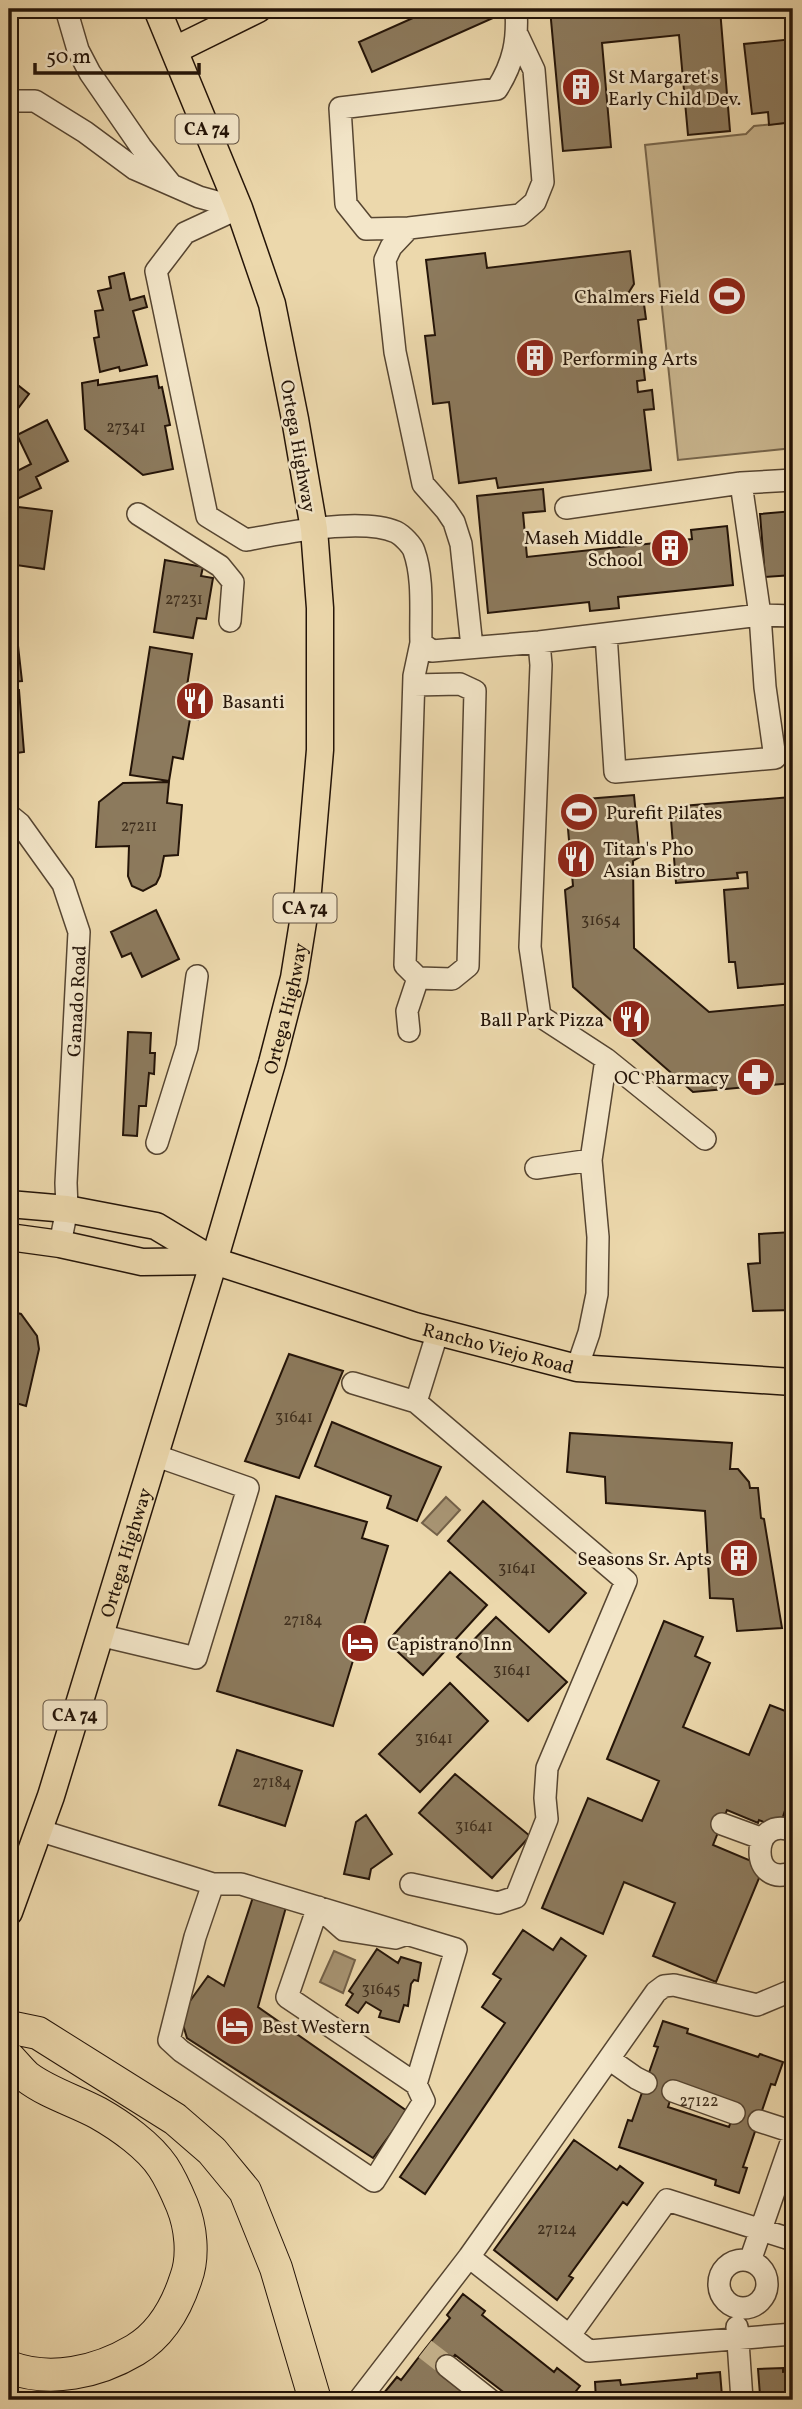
<svg xmlns="http://www.w3.org/2000/svg" width="802" height="2409" viewBox="0 0 802 2409" font-family="Vollkorn,serif">
<style>
.green{fill:#cab790;stroke:#77664c;stroke-width:2}
.water{fill:#a89574;stroke:#736149;stroke-width:2}
.building{fill:#8c7a5d;stroke:#241408;stroke-width:2;fill-rule:evenodd}
.lines{fill:none;stroke-linecap:round;stroke-linejoin:round}
.minor-tunnel{stroke:#c4b18b;stroke-width:21;stroke-dasharray:21 10;stroke-linecap:butt}
.minor-casing{stroke:#564531;stroke-width:24}
.major-casing{stroke:#241408;stroke-width:29}
.highway-casing{stroke:#241408;stroke-width:34}
.minor{stroke:#f3e6c9;stroke-width:21}
.major{stroke:#ecd8ac;stroke-width:26}
.highway{stroke:#ecd8ac;stroke-width:32}
.labels{text-anchor:middle;stroke-width:5;stroke-linejoin:round;paint-order:stroke}
.number-label{font-size:16px;fill:#3e2e1d}
.shield{fill:#f3e6c9;stroke:#625342;stroke-width:2}
.shield-label{font-size:18px;font-weight:bold;fill:#241408}
.poi-label{font-size:19px;fill:#241408;stroke:#f3e6c9;text-anchor:start}
.street-label{font-size:19px;fill:#241408;stroke:#f3e6c9}
</style>
<rect width="100%" height="100%" fill="#ecd8ac"/>
<filter id="stains"><feTurbulence type="fractalNoise" baseFrequency=".00286" numOctaves="4"/><feColorMatrix values="0 0 0 0 .2 0 0 0 0 .09 0 0 0 0 .02 0 0 0 .5 -.17"/></filter>
<radialGradient id="worn" r=".72"><stop offset=".6" stop-color="#630" stop-opacity="0"/><stop offset="1" stop-color="#630" stop-opacity=".3"/></radialGradient>
<path class="green" d="M793 122V448L678 460 645 145 746 134 754 126Z"/>
<path class="water" d="M446 1497 460 1510 437 1535 422 1523Z
M334 1951 355 1960 343 1993 320 1982Z"/>
<path class="building" d="M433 9H489L493 18 372 72 359 42Z
M550 9H720L730 131 688 135 679 35 602 43 611 147 563 151Z
M793 39V122L769 125 768 112 752 114 744 44Z
M630 251 634 284 624 300 643 297 646 319 638 320 645 380 637 381 638 392 652 390 654 409 644 410 651 470 498 488 496 478 459 483 449 402 433 404 425 336 435 335 426 260 485 253 487 268Z
M124 273 130 300 144 296 147 307 133 311 147 365 120 371 119 367 100 372 94 338 99 337 95 311 103 310 98 291 111 288 109 277Z
M157 376 159 388 162 387 170 425 165 426 173 469 143 475 85 429 82 383 98 380V385Z
M9 378 29 394 13 415 9 412Z
M47 420 68 461 36 477 41 488 17 499 9 482V475L31 464 17 435Z
M543 489 545 511 523 513 527 557 692 539 691 530 727 526 733 585 618 597 619 608 590 611 589 602 488 613 477 496Z
M18 507 52 511 44 569 9 564V537L14 538Z
M793 511V575L765 577 760 514Z
M165 560 203 567 201 576 213 578 206 619 197 618 193 638 154 632Z
M16 628 22 681 9 682V629Z
M150 647 192 654 187 686 203 688 198 720 190 719 183 759 173 757 169 781 130 775Z
M19 690 24 752 9 754V691Z
M169 782 167 803 182 805 178 855 164 856 160 876 156 884 143 891 132 886 128 876 129 846 96 847 99 802 123 783Z
M634 795 640 857 633 861 634 948 709 1012 793 1004V1083L693 1092 573 987 565 890 573 886 568 829 577 828 574 800Z
M791 797 793 799V983L738 988 735 962H729L724 890 748 888 747 872 737 873 738 878 676 883 670 807Z
M156 910 179 959 142 977 131 953 122 957 111 932Z
M128 1032 151 1033 150 1053H155L154 1074 149 1073 146 1106H139L137 1136 123 1135Z
M793 1232V1310L753 1311 748 1264 760 1263 759 1234Z
M9 1311 21 1314 37 1336 39 1349 26 1406 9 1401Z
M289 1354 343 1371 299 1478 245 1461Z
M332 1422 441 1467 417 1521 387 1508 391 1496 315 1466Z
M570 1433 732 1443 730 1469H738L749 1482 750 1488H758L761 1518 764 1519 782 1628 737 1631 733 1599 710 1598 705 1511 606 1503 605 1477 567 1472Z
M276 1496 367 1522 362 1538 388 1546 333 1726 217 1691Z
M483 1501 586 1593 549 1632 448 1541Z
M450 1572 487 1605 423 1675 387 1642Z
M496 1617 567 1682 528 1721 457 1657Z
M664 1621 703 1637 695 1656 710 1663 683 1727 749 1755 770 1705 793 1714V1785L781 1823 771 1825 759 1820 758 1823 727 1810 713 1845 756 1863 762 1871 716 1982 653 1956 675 1903 624 1882 603 1934 542 1908 588 1798 642 1821 659 1781 607 1759Z
M450 1683 488 1721 420 1792 379 1754Z
M237 1750 302 1771 285 1826 219 1805Z
M455 1774 530 1836 492 1878 419 1813Z
M366 1815 392 1854 371 1869 369 1879 344 1874 356 1822Z
M255 1891 288 1900 258 2007 407 2111 373 2158 187 2038 180 2015 208 1976 224 1986Z
M523 1930 553 1950 561 1938 586 1956 425 2194 400 2177 505 2023 482 2007 501 1979 493 1974Z
M377 1949 398 1963 401 1957 421 1963 418 1981 414 1980 411 1984 408 2006 404 2005 399 2022 379 2017 381 2011 366 2002 358 2013 346 2005 353 1994 349 1991Z
M663 2021 688 2029 687 2033 758 2057 760 2054 783 2062 775 2085 771 2084 743 2167 747 2168 739 2193 715 2185 716 2180 619 2147 628 2120 632 2121 658 2047 654 2046ZM676 2082 737 2103 729 2127 668 2107Z
M574 2140 617 2170 620 2166 643 2183 627 2205 623 2202 569 2276 573 2278 557 2300 494 2250Z
M463 2294 485 2311 482 2315 554 2372 557 2368 580 2386 569 2400H514L455 2355 440 2374 473 2400 379 2399 397 2377 401 2380 425 2349 450 2318 447 2315Z
M783 2368V2372L793 2371V2400H764V2394L760 2395 758 2369Z
M720 2372 722 2396 718 2397 719 2400H596L595 2382 620 2380 621 2385 697 2378V2374Z"/>
<g class="lines">
<path class="minor-tunnel" d="M425 2349 447 2366"/>
<defs>
<path id="minor" d="M66 9 78 50 90 73 141 147 170 183
M9 101H35L85 132 135 169 199 197 239 208
M239 208 185 233 156 271 207 516 246 540C283 533 361 517 396 532 402 535 412 545 414 551 424 579 420 614 421 643L432 651 539 642 760 615 793 616
M409 228 366 229 346 204 340 108 497 89C514 62 518 40 516 9
M566 508 741 483 793 480
M138 514 220 566 233 582 230 621
M606 634 615 772 775 758 765 687 760 615 741 483
M539 642 541 665 530 947 540 1016 606 1059 591 1160 598 1237 597 1294 589 1333 577 1368
M472 647 461 544 454 522 446 510 423 484 395 352 385 260 391 247 409 228 520 215 535 202 543 182 534 70 518 36
M414 685 460 684 475 691 468 966 452 979 418 978 405 965 414 676 421 643
M9 815 20 824 63 884 79 932 66 1183 67 1209 60 1244
M409 1031 407 1011 418 978
M606 1059 705 1139
M157 1143 187 1047 197 976
M536 1168 591 1160
M353 1383 416 1402 626 1581 547 1768 545 1798 547 1819 516 1897 498 1903 411 1884
M416 1402 438 1331
M99 1635 196 1658 248 1488 154 1455
M722 1824 763 1839
M38 1830 213 1884H241L456 1949 416 2084 287 1997 318 1907 344 1930 395 1938 407 1934
M793 1831C749 1813 749 1891 793 1872
M213 1884 195 1937 169 2040 181 2051 374 2181 424 2101 416 2084
M609 2059 636 2078 646 2083
M673 2091 734 2113
M759 2121 793 2132
M469 2257 589 2351 793 2334
M719 2284a24 24 0 1 1 48 0a24 24 0 1 1-48 0Z
M750 2261 793 2137
M737 2327 742 2400
M570 2335 667 2200 793 2240
M447 2366 490 2400
M359 2400 469 2257 656 1992 664 1986 674 1985 757 2005 793 1990"/>
<g id="major">
<path d="M175 50 258 9"/>
<path id="s1" d="M9 1204 67 1209 156 1226 214 1261 415 1326 577 1368 793 1382"/>
<path d="M9 1237 60 1244 142 1262 214 1261"/>
<path id="s2" d="M9 1912 51 1796 214 1261 272 1063 294 978 308 891 320 750V608L314 529 295 419 272 304 239 208 157 9"/>
</g>
<path id="highway" d="M9 2027 38 2033 175 2119 212 2151 245 2191 276 2268 315 2400
M9 2058C15 2064 21 2072 27 2077 48 2093 76 2101 98 2113 121 2126 149 2146 163 2167 171 2179 177 2193 182 2205 191 2227 194 2256 186 2278 177 2306 162 2334 135 2350 98 2372 50 2383 9 2367"/>
</defs>
<use href="#minor" class="minor-casing"/>
<use href="#major" class="major-casing"/>
<use href="#highway" class="highway-casing"/>
<use href="#minor" class="minor"/>
<use href="#major" class="major"/>
<use href="#highway" class="highway"/>
</g>
<defs>
<symbol id="building-disc" viewBox="-11 -11 22 22"><circle r="9.5" fill="#8f2418" stroke="#f3e6c9"/><path d="M-4-6H4V6H1V3H-1V6H-4ZM-2.5-4.3h1.7v1.8h-1.7ZM.8-4.3h1.7v1.8H.8ZM-2.5-1h1.7V.8h-1.7ZM.8-1h1.7V.8H.8Z" fill="#fff"/></symbol>
<symbol id="stadium-disc" viewBox="-11 -11 22 22"><circle r="9.5" fill="#8f2418" stroke="#f3e6c9"/><path d="M0-5a6.5 5 0 1 0 0 10a6.5 5 0 1 0 0-10ZM-3.5-1.8h7v3.6h-7Z" fill="#fff"/></symbol>
<symbol id="restaurant-disc" viewBox="-11 -11 22 22"><circle r="9.5" fill="#8f2418" stroke="#f3e6c9"/><path d="M-5-6h1v4h1v-4h1v4h1v-4h1v5L-1.5 .5V6h-2V.5L-5-1ZM5-6V6H3V1.5H1.5Q1.5-4 5-6Z" fill="#fff"/></symbol>
<symbol id="pharmacy-disc" viewBox="-11 -11 22 22"><circle r="9.5" fill="#8f2418" stroke="#f3e6c9"/><path d="M-2-6h4v4h4v4h-4v4h-4v-4h-4v-4h4Z" fill="#fff"/></symbol>
<symbol id="hotel-disc" viewBox="-11 -11 22 22"><circle r="9.5" fill="#8f2418" stroke="#f3e6c9"/><path d="M-6-4.5h1.5V1H6V5H4.5V3h-9V5H-6ZM-4 0a1.8 1.8 0 1 1 3.6 0ZM.5 0V-2.5h3Q6-2.5 6 0Z" fill="#fff"/></symbol>
</defs>
<g fill-rule="evenodd">
<use href="#building-disc" x="559" y="65" width="44" height="44"/>
<use href="#stadium-disc" x="705" y="274" width="44" height="44"/>
<use href="#building-disc" x="513" y="336" width="44" height="44"/>
<use href="#building-disc" x="648" y="526" width="44" height="44"/>
<use href="#restaurant-disc" x="173" y="679" width="44" height="44"/>
<use href="#stadium-disc" x="557" y="790" width="44" height="44"/>
<use href="#restaurant-disc" x="554" y="837" width="44" height="44"/>
<use href="#restaurant-disc" x="609" y="997" width="44" height="44"/>
<use href="#pharmacy-disc" x="734" y="1055" width="44" height="44"/>
<use href="#building-disc" x="717" y="1536" width="44" height="44"/>
<use href="#hotel-disc" x="338" y="1621" width="44" height="44"/>
<use href="#hotel-disc" x="213" y="2004" width="44" height="44"/>
</g>
<g class="labels">
<g class="number-label">
<text x="126" y="432">27341</text>
<text x="184" y="604">27231</text>
<text x="139" y="831">27211</text>
<text x="601" y="925">31654</text>
<text x="294" y="1422">31641</text>
<text x="517" y="1573">31641</text>
<text x="303" y="1625">27184</text>
<text x="512" y="1675">31641</text>
<text x="434" y="1743">31641</text>
<text x="272" y="1787">27184</text>
<text x="474" y="1831">31641</text>
<text x="381" y="1994">31645</text>
<text x="699" y="2106">27122</text>
<text x="557" y="2234">27124</text>
</g>
<g class="shield">
<rect x="175.5" y="114.5" width="63" height="29" rx="5"/>
<rect x="273.5" y="893.5" width="63" height="29" rx="5"/>
<rect x="43.5" y="1700.5" width="63" height="29" rx="5"/>
</g>
<g class="shield-label">
<text x="207" y="135">CA 74</text>
<text x="305" y="914">CA 74</text>
<text x="75" y="1721">CA 74</text>
</g>
<g class="poi-label">
<text x="608" y="83">St Margaret's<tspan x="608" dy="22">Early Child Dev.</tspan></text>
<text x="700" y="303" text-anchor="end">Chalmers Field</text>
<text x="562" y="365">Performing Arts</text>
<text x="643" y="544" text-anchor="end">Maseh Middle<tspan x="643" dy="22">School</tspan></text>
<text x="222" y="708">Basanti</text>
<text x="606" y="819">Purefit Pilates</text>
<text x="603" y="855">Titan's Pho<tspan x="603" dy="22">Asian Bistro</tspan></text>
<text x="604" y="1026" text-anchor="end">Ball Park Pizza</text>
<text x="729" y="1084" text-anchor="end">OC Pharmacy</text>
<text x="712" y="1565" text-anchor="end">Seasons Sr. Apts</text>
<text x="387" y="1650">Capistrano Inn</text>
<text x="262" y="2033">Best Western</text>
</g>
<g class="street-label">
<text transform="translate(299 446) rotate(80)" y="7">Ortega Highway</text>
<text transform="translate(76 1001) rotate(-87)" y="7">Ganado Road</text>
<text dy="7" stroke="none"><textPath href="#s2" startOffset="945">Ortega Highway</textPath></text>
<text dy="7" stroke="none"><textPath href="#s1" startOffset="514">Rancho Viejo Road</textPath></text>
<text dy="7" stroke="none"><textPath href="#s2" startOffset="378">Ortega Highway</textPath></text>
</g>
</g>
<rect width="802" height="2409" fill="none" stroke="#ecd8ac" stroke-width="35"/>
<rect x="10" y="10" width="781" height="2388" fill="none" stroke="#241408" stroke-width="3.5"/>
<rect x="18" y="18" width="767" height="2374" fill="none" stroke="#241408" stroke-width="2"/>
<path d="M35 63v10h164v-10" fill="none" stroke="#241408" stroke-width="3.5"/>
<text x="46" y="63" font-size="21" fill="#241408" stroke="#f3e6c9" stroke-width="5" paint-order="stroke">50 m</text>
<rect width="100%" height="100%" filter="url(#stains)"/>
<rect width="100%" height="100%" fill="url(#worn)"/>
</svg>
